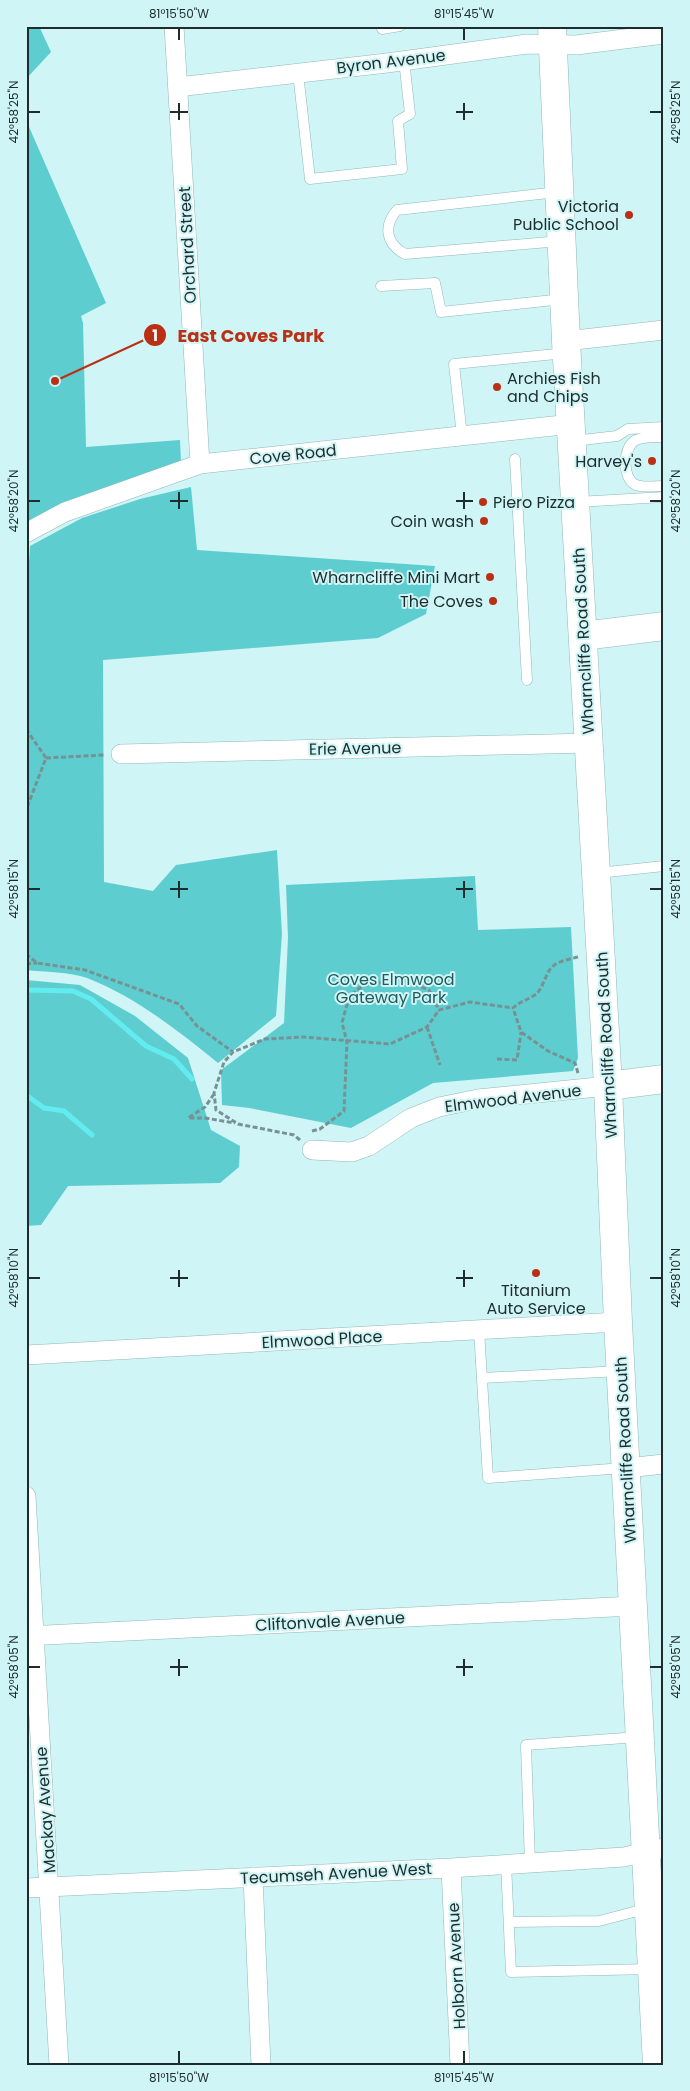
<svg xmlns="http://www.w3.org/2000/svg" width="690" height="2091" viewBox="0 0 690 2091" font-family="Poppins,sans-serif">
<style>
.green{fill:#5dcdd0}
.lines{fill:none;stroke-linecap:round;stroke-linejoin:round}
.stream{stroke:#63ecef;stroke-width:5}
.lane-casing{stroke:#92b7b8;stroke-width:11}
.street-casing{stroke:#92b7b8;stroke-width:20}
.secondary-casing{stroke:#92b7b8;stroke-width:29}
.path{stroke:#789293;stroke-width:3;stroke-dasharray:5 2.5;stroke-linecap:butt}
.lane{stroke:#fff;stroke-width:10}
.street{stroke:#fff;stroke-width:19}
.secondary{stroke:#fff;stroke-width:28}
.ticks{fill:none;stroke:#1e2c2d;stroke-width:2}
.poi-dot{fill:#bb3015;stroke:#cff5f6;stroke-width:2}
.labels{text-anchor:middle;stroke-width:4;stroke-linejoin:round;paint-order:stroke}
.street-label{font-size:16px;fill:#1e2c2d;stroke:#cff5f6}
.poi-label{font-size:16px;fill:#1e2c2d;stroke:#cff5f6;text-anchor:end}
.park-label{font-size:16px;fill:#205a5b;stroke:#cff5f6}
.leader{fill:none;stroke:#bb3015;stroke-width:2}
.callout-dot{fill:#bb3015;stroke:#cff5f6;stroke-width:2}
.mark-label{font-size:15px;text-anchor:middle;font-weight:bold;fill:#fff}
.callout-label{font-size:18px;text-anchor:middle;font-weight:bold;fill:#bb3015;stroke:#cff5f6;stroke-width:4;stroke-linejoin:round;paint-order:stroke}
.neatline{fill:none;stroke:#1e2c2d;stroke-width:2}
.ticks-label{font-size:12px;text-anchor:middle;fill:#1e2c2d}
</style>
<rect width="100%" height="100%" fill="#cff5f6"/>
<path class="green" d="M26 26H39L51 52 26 79Z
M26 120 106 303 81 316 83 323 86 447 180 440 181 463 26 530Z
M191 487 197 550 435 566 426 614 378 638 103 660 104 882 153 891 176 865 277 850 282 934 276 1016 218 1063C177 1030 136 997 87 978 70 972 44 972 26 970V612L30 546 82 518 140 499Z
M475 876 478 930 571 927 578 1058 573 1071 433 1083 351 1128 249 1108 222 1105 221 1070 284 1023 288 938 286 885Z
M26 980 80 985 135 1016 188 1058 211 1130 240 1146 239 1167 220 1183 68 1186 41 1225 26 1226Z"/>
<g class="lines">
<path class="stream" d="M26 990 73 991 91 999 146 1046 174 1059 192 1079
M26 1095 44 1108 64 1111 92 1135"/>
<defs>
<path id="lane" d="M382 29 400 26
M298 73 310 179 402 169 398 121 410 114 404 60
M558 192 397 210C383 226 386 244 405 254L561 241
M381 286 435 283 441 312 563 299
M462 436 454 364 566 353
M664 437C655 437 644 436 636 440 623 446 621 478 636 485 644 488 655 486 664 486
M573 441 617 436 628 429 664 427
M515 459 527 680
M577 502 664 497
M598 873 664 866
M479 1330 488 1478 624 1468
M482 1378 621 1371
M530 1863 526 1745 639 1737
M506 1864 511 1972 652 1969
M509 1922 599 1921 649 1908"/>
<path id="street" d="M174 26 200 464
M178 87 387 63 527 44 576 45 664 34
M566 341 664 330
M26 533 65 512 200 464 572 424
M121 754 589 743
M312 1150 352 1152 369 1146 411 1118 439 1107 478 1099 608 1086
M26 1355 618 1322
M626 1468 664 1464
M26 1496 59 2065
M26 1636 633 1606
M451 1868 460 2065
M253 1877 261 2065
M26 1888 451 1868 624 1857 664 1848"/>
<path id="secondary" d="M552 26 566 341 608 1086 618 1322 657 2065
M583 636 664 626
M608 1086 664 1079"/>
</defs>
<use href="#lane" class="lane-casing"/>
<use href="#street" class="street-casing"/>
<use href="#secondary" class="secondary-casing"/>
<path class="path" d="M26 566 27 548
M26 729 46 758 26 810
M46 758 105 755
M26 954 37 963 85 970 179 1004 197 1026 233 1052
M578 957C570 959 558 961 552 967 545 974 544 987 536 994 529 1000 520 1001 513 1008L521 1032 548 1051 575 1063 578 1073
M26 964 37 963
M427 1027 440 1065
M497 1059 517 1060 521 1032
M214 1094 205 1107 188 1118H205L235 1123
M312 1131 320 1129 344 1111 347 1042 342 1023 349 997 362 986 401 979 429 990 439 1010 470 1002 513 1008
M300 1140 294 1135 238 1124 216 1110 214 1093 224 1062 233 1052 265 1039 303 1037 390 1044 427 1027 439 1010"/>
<use href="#lane" class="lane"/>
<use href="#street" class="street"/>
<use href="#secondary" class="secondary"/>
</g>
<path class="ticks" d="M179 28V40M464 28V40M179 103V120M464 103V120M28 112H40M170 112H188M456 112H473M650 112H662M179 492V509M464 492V509M28 501H40M170 501H188M456 501H473M650 501H662M179 881V898M464 881V898M28 889H40M170 889H188M456 889H473M650 889H662M179 1270V1287M464 1270V1287M28 1278H40M170 1278H188M456 1278H473M650 1278H662M179 1659V1676M464 1659V1676M28 1667H40M170 1667H188M456 1667H473M650 1667H662M179 2051V2064M464 2051V2064"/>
<g class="poi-dot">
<circle cx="629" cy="215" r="5"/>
<circle cx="497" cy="387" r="5"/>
<circle cx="652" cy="461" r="5"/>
<circle cx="483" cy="502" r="5"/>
<circle cx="484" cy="521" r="5"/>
<circle cx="490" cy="577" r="5"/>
<circle cx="493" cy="601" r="5"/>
<circle cx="536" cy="1273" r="5"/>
</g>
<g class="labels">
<g class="street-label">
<text transform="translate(391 61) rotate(-7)" y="6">Byron Avenue</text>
<text transform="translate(187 245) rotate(-93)" y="6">Orchard Street</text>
<text transform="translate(293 454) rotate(-6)" y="6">Cove Road</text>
<text transform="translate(583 641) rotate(-93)" y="6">Wharncliffe Road South</text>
<text transform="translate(355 748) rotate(-1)" y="6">Erie Avenue</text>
<text transform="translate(606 1045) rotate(-93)" y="6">Wharncliffe Road South</text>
<text transform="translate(513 1098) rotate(-7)" y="6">Elmwood Avenue</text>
<text transform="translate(322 1339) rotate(-3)" y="6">Elmwood Place</text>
<text transform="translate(625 1450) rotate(-93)" y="6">Wharncliffe Road South</text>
<text transform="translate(330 1621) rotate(-3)" y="6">Cliftonvale Avenue</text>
<text transform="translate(45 1810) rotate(-94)" y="6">Mackay Avenue</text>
<text transform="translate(336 1873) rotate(-3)" y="6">Tecumseh Avenue West</text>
<text transform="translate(456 1966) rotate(-93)" y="6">Holborn Avenue</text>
</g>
<g class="poi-label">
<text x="619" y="212">Victoria<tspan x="619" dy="18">Public School</tspan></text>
<text x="507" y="384" text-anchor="start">Archies Fish<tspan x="507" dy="18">and Chips</tspan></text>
<text x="642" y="467">Harvey's</text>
<text x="493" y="508" text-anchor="start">Piero Pizza</text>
<text x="474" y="527">Coin wash</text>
<text x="480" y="583">Wharncliffe Mini Mart</text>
<text x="483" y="607">The Coves</text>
<text x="536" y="1296" text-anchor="middle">Titanium<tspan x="536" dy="18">Auto Service</tspan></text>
</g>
<g class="park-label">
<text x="391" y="985">Coves Elmwood<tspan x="391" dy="18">Gateway Park</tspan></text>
</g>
</g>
<path class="leader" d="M55 381L155 335"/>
<g class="callout-dot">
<circle cx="55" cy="381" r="5"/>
<circle cx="155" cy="335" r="12"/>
</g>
<g class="mark-label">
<text x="155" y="341">1</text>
</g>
<g class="callout-label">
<text x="251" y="342">East Coves Park</text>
</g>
<rect width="690" height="2091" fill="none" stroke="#cff5f6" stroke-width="55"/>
<rect x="28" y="28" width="634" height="2036" class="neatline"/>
<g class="ticks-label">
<text x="179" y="18">81°15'50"W</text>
<text x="464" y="18">81°15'45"W</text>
<text transform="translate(14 112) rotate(-90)" y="4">42°58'25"N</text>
<text transform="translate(676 112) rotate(-90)" y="4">42°58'25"N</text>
<text transform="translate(14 501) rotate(-90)" y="4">42°58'20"N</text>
<text transform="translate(676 501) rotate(-90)" y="4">42°58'20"N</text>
<text transform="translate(14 889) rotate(-90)" y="4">42°58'15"N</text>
<text transform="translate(676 889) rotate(-90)" y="4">42°58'15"N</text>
<text transform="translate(14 1278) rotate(-90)" y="4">42°58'10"N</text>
<text transform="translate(676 1278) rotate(-90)" y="4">42°58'10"N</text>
<text transform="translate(14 1667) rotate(-90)" y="4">42°58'05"N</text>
<text transform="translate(676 1667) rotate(-90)" y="4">42°58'05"N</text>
<text x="179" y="2082">81°15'50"W</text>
<text x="464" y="2082">81°15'45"W</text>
</g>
</svg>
